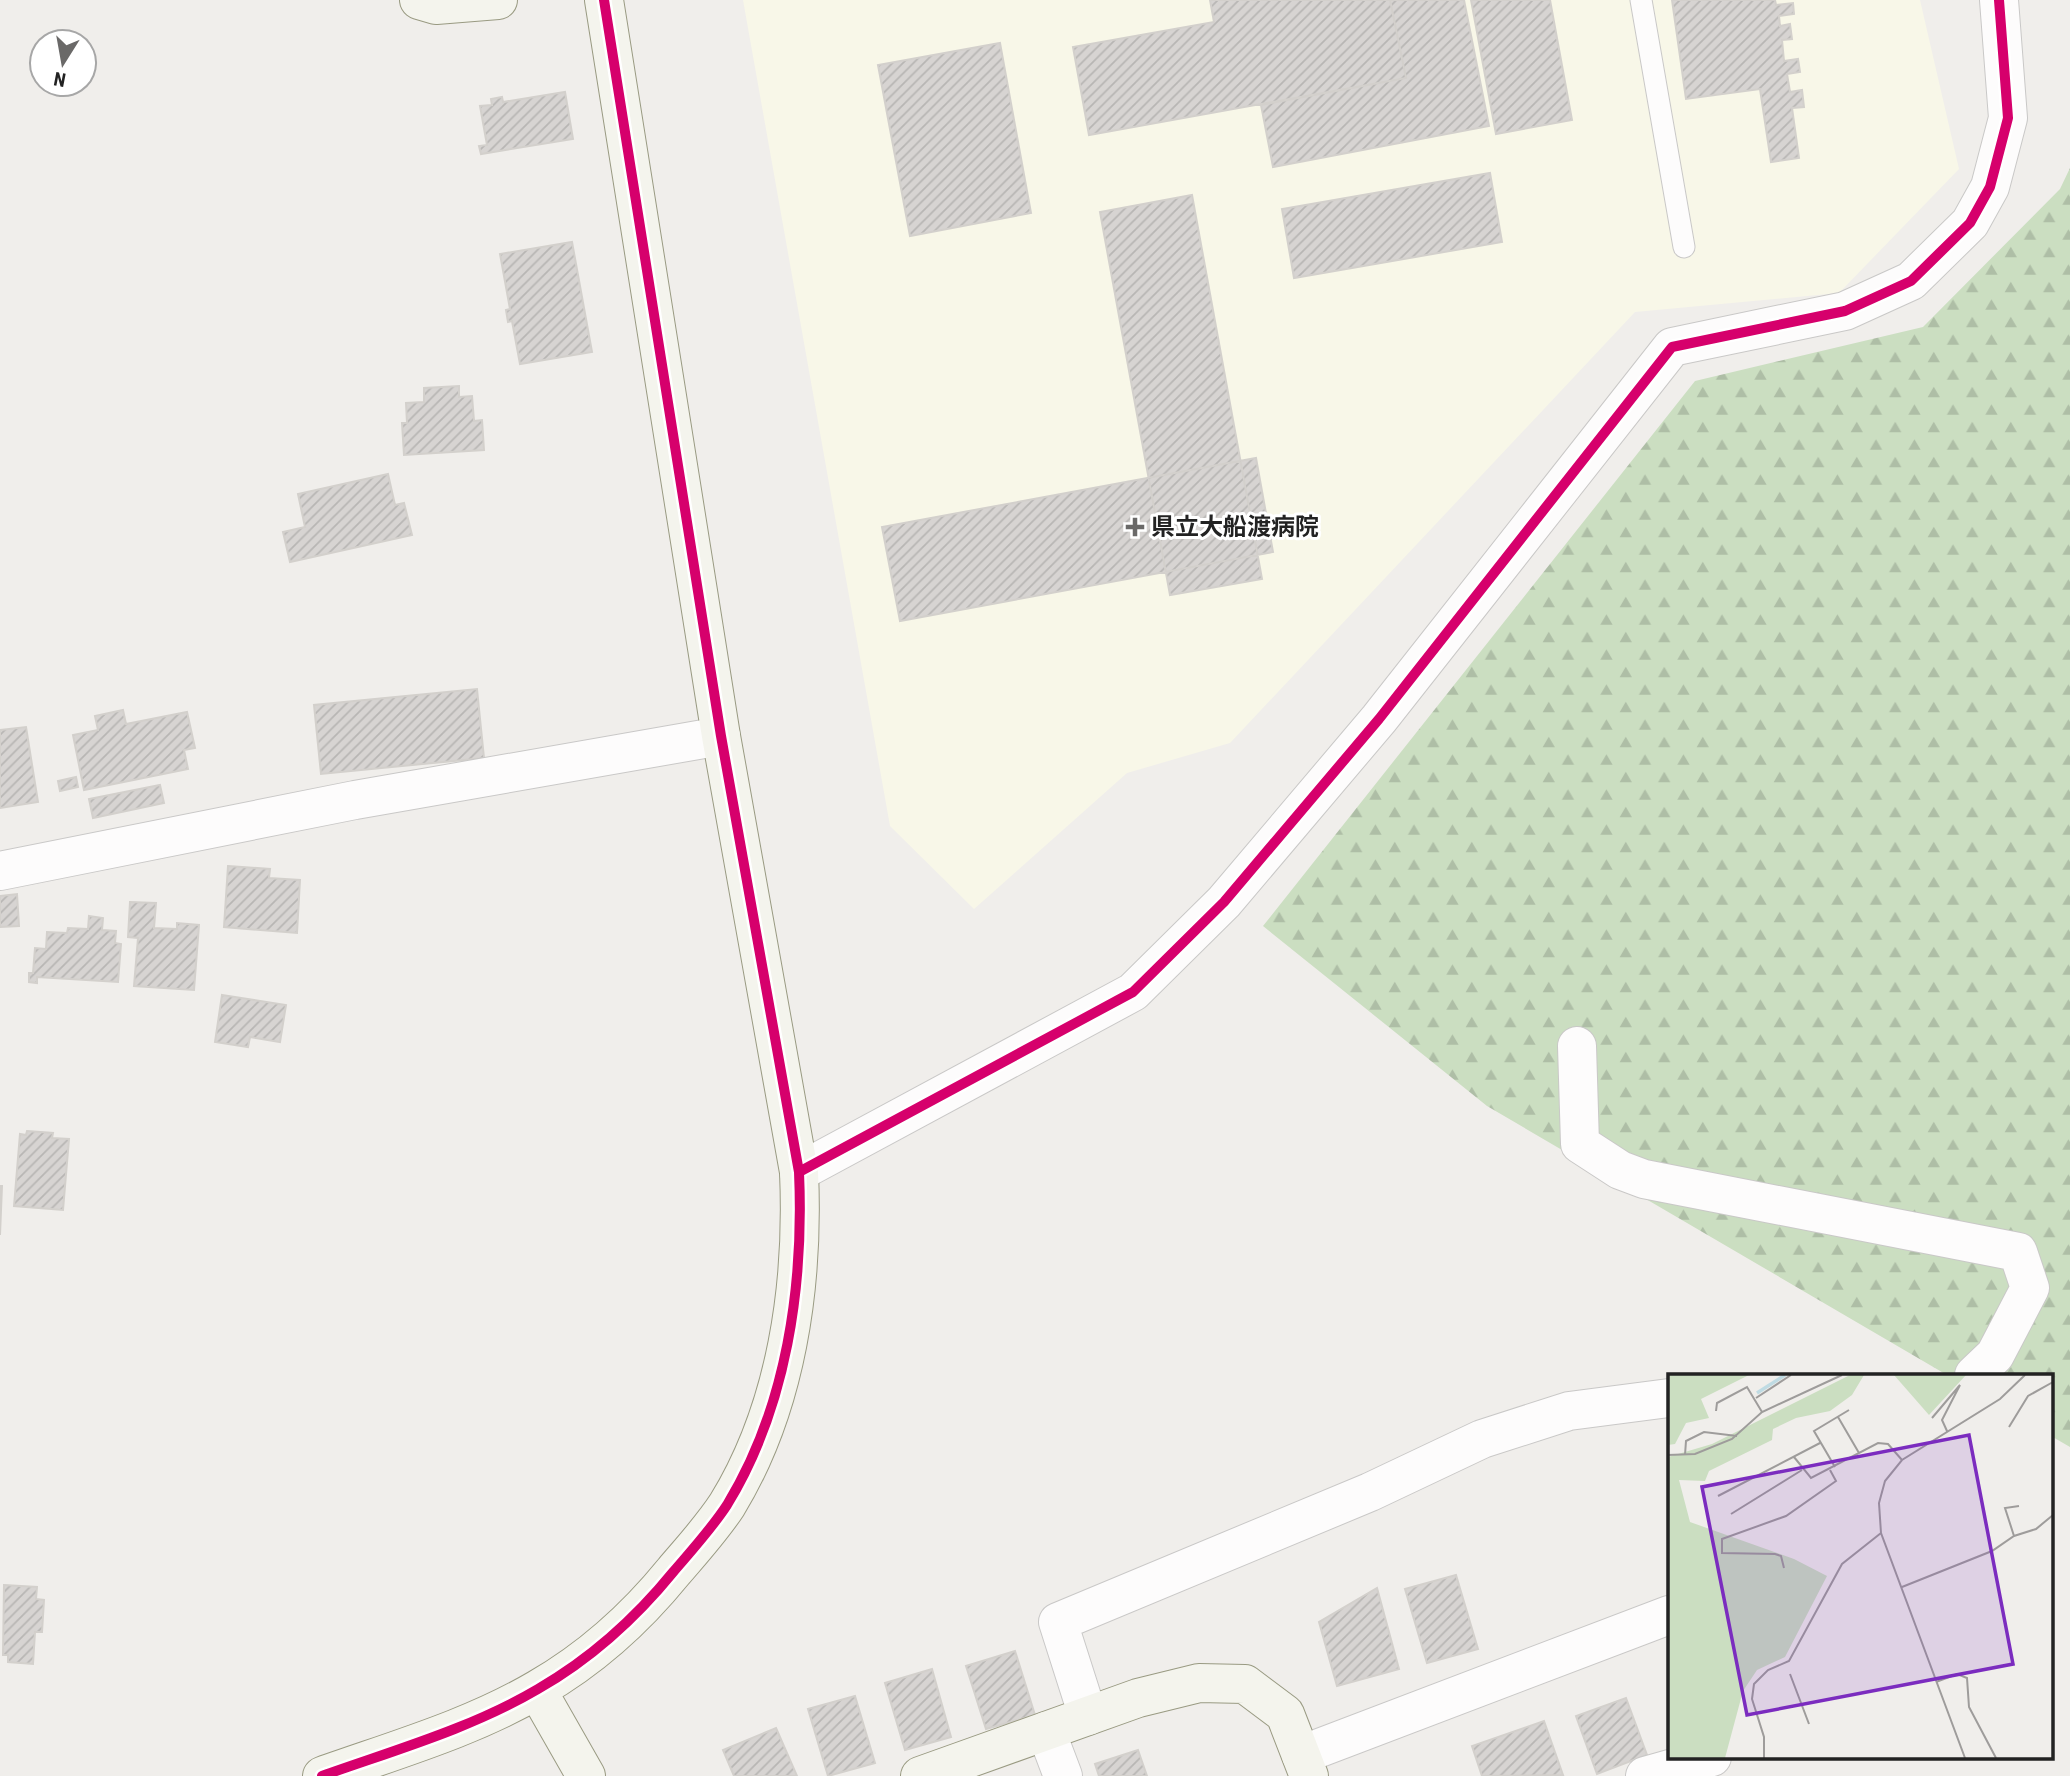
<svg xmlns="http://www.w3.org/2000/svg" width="2070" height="1776" viewBox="0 0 2070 1776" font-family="'Roboto Condensed','Noto Sans JP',sans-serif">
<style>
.education{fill:#f8f7e8}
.forest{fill:url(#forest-firs)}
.building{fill:url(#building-hatch);stroke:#d3d0cc;stroke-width:2}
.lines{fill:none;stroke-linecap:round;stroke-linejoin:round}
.lane-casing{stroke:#c9c8c7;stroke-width:23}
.street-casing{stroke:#c9c8c7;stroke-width:40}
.secondary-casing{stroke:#999a82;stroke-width:40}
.lane{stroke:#fdfcfc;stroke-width:21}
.street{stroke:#fdfcfc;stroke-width:38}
.secondary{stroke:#f4f4ed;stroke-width:38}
.cycleway-casing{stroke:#fff;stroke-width:15}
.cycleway{stroke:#d6006c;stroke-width:10}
.poi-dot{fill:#6a6968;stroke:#fff;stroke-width:2.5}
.labels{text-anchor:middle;stroke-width:6;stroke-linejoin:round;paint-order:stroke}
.poi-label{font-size:24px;font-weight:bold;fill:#222;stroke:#fff;text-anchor:start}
.inset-river{fill:none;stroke:#bfdbe3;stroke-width:3.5}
.inset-road{fill:none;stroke:#9e9c9b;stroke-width:2}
.view{fill:#7b2cbf;fill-opacity:0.15;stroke:#7b2cbf;stroke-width:3.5}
.inset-edge{fill:none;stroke:#222;stroke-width:3.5}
</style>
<defs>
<pattern id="forest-firs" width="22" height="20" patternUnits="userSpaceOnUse" patternTransform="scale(1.75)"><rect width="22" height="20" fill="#cbdec1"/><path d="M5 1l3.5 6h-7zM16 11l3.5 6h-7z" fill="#aebea6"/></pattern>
<pattern id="building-hatch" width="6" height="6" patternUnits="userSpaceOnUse" patternTransform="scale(1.75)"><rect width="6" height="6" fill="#d7d4d2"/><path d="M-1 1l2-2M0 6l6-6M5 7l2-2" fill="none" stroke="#b8b6b4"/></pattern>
</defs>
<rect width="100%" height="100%" fill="#f0eeeb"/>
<path class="education" d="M743 0H1920L1959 169 1839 293 1635 312 1230 743 1127 773 974 909 890 826Z"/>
<path class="forest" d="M2070 168V1447L2051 1436V1375H1947L1487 1106 1263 926 1695 381 1923 327 2060 189Z"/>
<path class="building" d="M1210 0H1390L1406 78 1089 135 1073 47 1214 22Z
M1390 0H1464L1489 126 1273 167 1261 105 1406 78Z
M1471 0H1550L1572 120 1496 134Z
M1672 0H1775L1776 5 1793 3 1794 14 1779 16 1780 26 1790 24 1792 39 1782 40 1784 61 1798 59 1800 72 1787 74 1790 92 1802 90 1804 107 1792 108 1799 158 1771 162 1760 89 1686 99Z
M1000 43 1031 213 910 236 878 65Z
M565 92 573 139 481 154 479 146 487 145 480 106 492 105 491 99 502 97 503 102Z
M1490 173 1502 242 1294 278 1282 209Z
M1192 195 1262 579 1170 595 1100 212Z
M572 242 592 352 520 364 512 321 508 322 506 310 510 309 500 254Z
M459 386V397L472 396 474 421 482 420 484 450 404 455 402 423H407L406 403 424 402V388Z
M1256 458 1273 552 900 621 882 527Z
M388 474 395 505 404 503 412 535 290 562 283 532 305 527 298 494Z
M477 689 484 758 321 774 314 705Z
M123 710 126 724 187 712 195 748 184 750 188 769 84 790 73 735 98 730 95 716Z
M26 727 38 802 0 808V730Z
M76 777 78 787 60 791 58 781Z
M160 785 164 803 93 818 89 799Z
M228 866 270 869 269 878 300 880 297 933 224 927Z
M17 894 19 926 0 927V896Z
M130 902 156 903 154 928 177 929V923L199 925 194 990 134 986 138 938 128 937Z
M89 916 103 918 102 930 116 931 115 943 121 944 118 982 37 977V983L29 982V973H33L35 948 46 949 47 932 67 933 68 928 88 929Z
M222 995 286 1005 280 1042 250 1037 248 1047 215 1042Z
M27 1131 53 1133 52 1138 69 1139 63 1210 14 1206 20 1134 26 1135Z
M0 1186H2L0 1235Z
M1456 1575 1478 1649 1427 1663 1405 1589Z
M4 1585 37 1587 36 1599 44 1600 42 1632H35L33 1664 8 1662V1655H3Z
M1377 1588 1399 1669 1337 1686 1319 1622Z
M1015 1651 1035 1715 986 1729 966 1666Z
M932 1669 951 1737 905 1750 885 1683Z
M855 1696 875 1763 828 1776 808 1709Z
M1626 1698 1647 1755 1597 1774 1576 1716Z
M1544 1721 1563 1775 1482 1776 1472 1746Z
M776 1728 797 1776H734L723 1750Z
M1138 1750 1147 1776H1099L1095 1764Z"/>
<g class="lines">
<defs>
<path id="lane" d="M1641 0 1684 247"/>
<path id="street" d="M0 871 355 800 721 736
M1577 1046 1580 1144 1620 1170 1644 1179 2018 1252 2030 1288 1995 1355 1974 1375
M799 1172 1133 992 1224 902 1379 719 1672 347 1845 311 1911 281 1970 223 1990 187 2008 118 1999 0
M1088 1716 1058 1622 1370 1492 1482 1439 1569 1411 1669 1398
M1046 1731 1063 1776
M1301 1755 1669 1615
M1645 1776 1712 1757"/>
<path id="secondary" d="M419 0 436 5 498 0
M537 1690 586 1776
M322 1776C395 1750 472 1728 538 1689 592 1658 635 1619 674 1571 692 1550 712 1528 727 1505 787 1407 804 1285 799 1172L721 736 604 0
M920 1776 1138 1698 1199 1683 1245 1684 1285 1714 1309 1776"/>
</defs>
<use href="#lane" class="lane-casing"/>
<use href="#street" class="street-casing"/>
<use href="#secondary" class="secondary-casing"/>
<use href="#lane" class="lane"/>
<use href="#street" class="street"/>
<use href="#secondary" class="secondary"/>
<defs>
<path id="cycleway" d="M799 1172 1133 992 1224 902 1379 719 1672 347 1845 311 1911 281 1970 223 1990 187 2008 118 1999 0
M322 1776C395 1750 472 1728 538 1689 592 1658 635 1619 674 1571 692 1550 712 1528 727 1505 787 1407 804 1285 799 1172L721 736 604 0"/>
</defs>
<use href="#cycleway" class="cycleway-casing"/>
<use href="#cycleway" class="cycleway"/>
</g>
<path class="poi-dot" d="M1131.5 516.5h7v7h7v7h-7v7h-7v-7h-7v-7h7z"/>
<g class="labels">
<g class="poi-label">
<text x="1151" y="535">県立大船渡病院</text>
</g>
</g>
<g transform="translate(1668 1374)">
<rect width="385" height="385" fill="#f0eeeb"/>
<path d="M0 1H81L33 25 41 44 18 49 7 70 0 71ZM182 1H196L184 21 162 37 128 44 105 55 104 66 41 97 37 107 11 106 22 148 126 185 159 202 117 283 89 296 75 317 57 384H0V83L44 70ZM226 1H298L261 41Z" fill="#cbdec1"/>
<path class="inset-river" d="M89 19 117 1"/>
<path class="inset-road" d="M88 24 123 1M48 37 49 29 79 13 94 38M170 43 191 79M264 44 292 11 274 46 279 57M341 53 360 22 385 8M0 81 27 80 64 65 94 38 174 1M17 81 18 67 36 58 69 62M126 83 143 104 210 69 220 70 234 86M167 93 146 57 181 36M50 122 152 69M63 140 134 96M346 162 337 134 351 132M116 194 113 182 107 180 54 179V165L118 142 168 107 162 96M234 213 324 177 346 162 368 155 385 141M122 300 141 350M268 308 289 300 299 304 301 333 328 384M96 384V363L84 325 86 310 100 296 121 287 174 190 213 159M297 384 213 159 211 129 217 107 234 86 332 25 357 1"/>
<path class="view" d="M301 61 345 290 79 341 34 113Z"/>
<rect width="385" height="385" class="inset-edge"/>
</g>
<g transform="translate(63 63) rotate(191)"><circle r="33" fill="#ffffff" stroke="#a7a7a7" stroke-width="2"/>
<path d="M0-5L12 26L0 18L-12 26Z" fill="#6a6968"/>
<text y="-10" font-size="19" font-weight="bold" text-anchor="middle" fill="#222222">N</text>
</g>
</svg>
